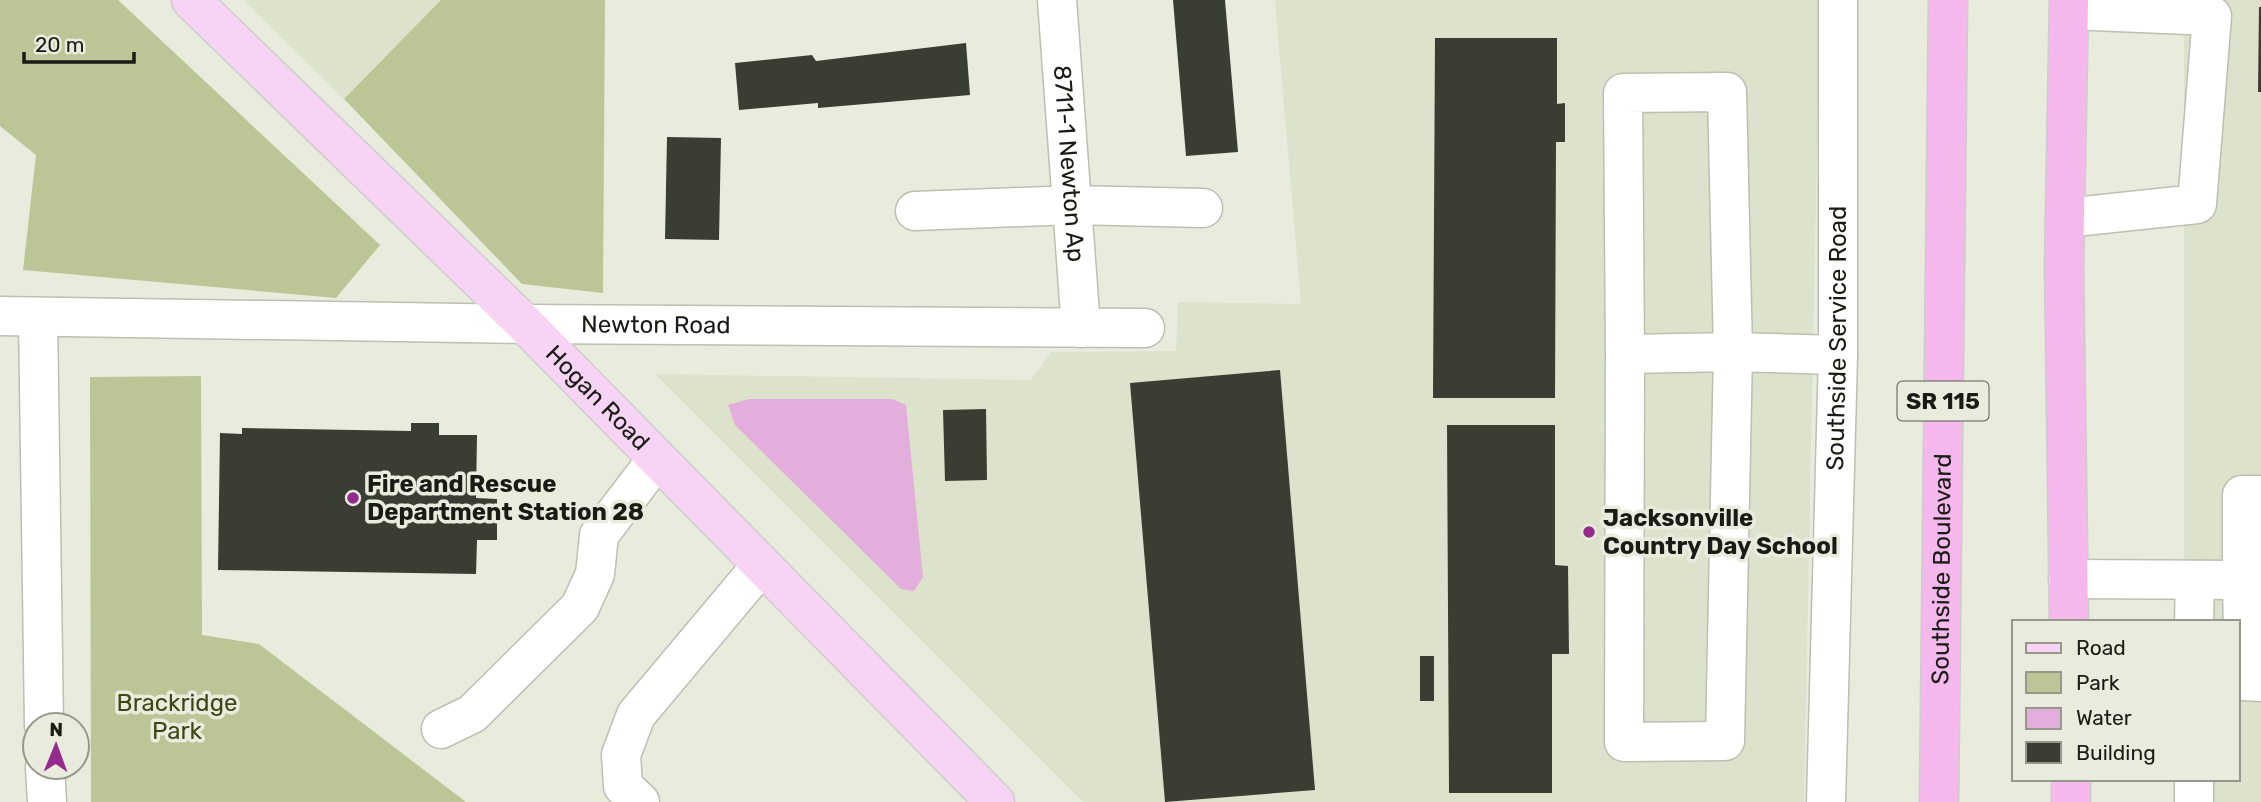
<svg xmlns="http://www.w3.org/2000/svg" width="2261" height="802" viewBox="0 0 2261 802" font-family="Rubik,sans-serif">
<style>
.built{fill:#dce2cb}
.green{fill:#bbc596}
.water{fill:#e3addc}
.building{fill:#3a3d31}
.lines{fill:none;stroke-linecap:round;stroke-linejoin:round}
.minor-casing{stroke:#bcbfb1;stroke-width:41}
.major-casing{stroke:#cccdcc;stroke-width:41}
.highway-casing{stroke:#cccdcc;stroke-width:41}
.minor{stroke:#fff;stroke-width:38}
.major{stroke:#f8d4f4;stroke-width:38}
.highway{stroke:#f4b8ec;stroke-width:38}
.poi-dot{fill:#952a8d;stroke:#e9ecdd;stroke-width:2.5}
.labels{text-anchor:middle;stroke-width:7;stroke-linejoin:round;paint-order:stroke}
.shield{fill:#e9ecdd;stroke:#575a51;stroke-width:2}
.shield-label{font-size:23px;font-weight:bold;fill:#191b15}
.street-label{font-size:24px;fill:#191b15;stroke:#e9ecdd}
.poi-label{font-size:24px;font-weight:bold;fill:#191b15;stroke:#e9ecdd;text-anchor:start}
.park-label{font-size:24px;fill:#3e4616;stroke:#e9ecdd}
</style>
<rect width="100%" height="100%" fill="#e9ecdd"/>
<path class="built" d="M243 0H441L344 99Z
M1275 0H1820L1804 802H1083L655 374 1031 380 1051 352 1176 351 1178 302 1301 304Z
M2184 0H2261V802H2185V779H2238V622H2184Z"/>
<path class="green" d="M0 0H118L380 245 336 298 23 270 36 155 0 126Z
M441 0H605L603 293 522 284 344 99Z
M201 376 202 635 259 644 466 802H91L90 377Z"/>
<path class="water" d="M749 399H892L906 405 923 577 914 591 901 589 735 425 728 405Z"/>
<path class="building" d="M1173 0H1225L1238 152 1186 156Z
M2259 7H2261V92H2258Z
M1435 38H1557V104L1565 103V142H1556L1555 398H1433Z
M966 43 970 95 818 108V103L739 110 735 63 812 55 816 61Z
M667 137 721 138 719 240 665 239Z
M1280 370 1315 790 1165 802 1130 383Z
M986 409 987 480 945 481 943 410Z
M411 423H439V435H477L476 498 497 499V540H477L476 574 218 570 220 433 242 434V428L411 431Z
M1447 425H1555V565L1568 566 1569 654H1552V793H1449Z
M1420 656H1434V701H1420Z"/>
<g class="lines">
<defs>
<g id="minor">
<path id="s1" d="M1057 0 1081 328"/>
<path d="M915 211 1072 205 1203 208"/>
<path d="M2065 218 2197 204 2212 16 2069 10"/>
<path id="s2" d="M0 316 525 324 1145 328"/>
<path d="M38 317 44 725"/>
<path d="M1625 354 1623 93 1727 92 1733 352 1725 741 1624 742 1625 354 1733 352 1838 355"/>
<path d="M2068 579 2242 580V495H2261"/>
<path d="M2242 580 2244 681 2261 682"/>
<path d="M2194 622 2195 580"/>
<path d="M441 729 472 714 580 607 595 574 599 535 657 459"/>
<path d="M45 767 47 802"/>
<path d="M640 802 623 786 621 755 636 715 761 566"/>
<path id="s3" d="M1826 802 1838 355V0"/>
<path d="M2194 802V779"/>
</g>
<g id="major">
<path id="s4" d="M191 0 525 324 995 802"/>
</g>
<g id="highway">
<path d="M2069 622 2064 265 2069 0"/>
<path d="M2071 779V802"/>
<path id="s5" d="M1939 802 1948 0"/>
</g>
</defs>
<use href="#minor" class="minor-casing"/>
<use href="#major" class="major-casing"/>
<use href="#highway" class="highway-casing"/>
<use href="#minor" class="minor"/>
<use href="#major" class="major"/>
<use href="#highway" class="highway"/>
</g>
<g class="poi-dot">
<circle cx="353" cy="498" r="7"/>
<circle cx="1589" cy="532" r="7"/>
</g>
<g class="labels">
<rect class="shield" x="1897.5" y="381.5" width="91" height="39" rx="5"/>
<g class="shield-label">
<text x="1943" y="409">SR 115</text>
</g>
<g class="street-label">
<text dy="8" stroke="none"><textPath href="#s1" startOffset="164">8711-1 Newton Ap</textPath></text>
<text dy="8" stroke="none"><textPath href="#s2" startOffset="656">Newton Road</textPath></text>
<text dy="8" stroke="none"><textPath href="#s3" startOffset="464">Southside Service Road</textPath></text>
<text dy="8" stroke="none"><textPath href="#s4" startOffset="569">Hogan Road</textPath></text>
<text dy="8" stroke="none"><textPath href="#s5" startOffset="233">Southside Boulevard</textPath></text>
</g>
<g class="poi-label">
<text x="367" y="492">Fire and Rescue<tspan x="367" dy="28">Department Station 28</tspan></text>
<text x="1603" y="526">Jacksonville<tspan x="1603" dy="28">Country Day School</tspan></text>
</g>
<g class="park-label">
<text x="177" y="711">Brackridge<tspan x="177" dy="28">Park</tspan></text>
</g>
</g>
<rect x="2012" y="620" width="228" height="161" fill="#e9ecdd" stroke="#96988d" stroke-width="2"/>
<rect x="2026" y="643" width="35" height="10" fill="#f8d4f4" stroke="#96988d" stroke-width="2"/>
<text x="2076" y="655" font-size="21" fill="#191b15">Road</text>
<rect x="2026" y="672" width="35" height="21" fill="#bbc596" stroke="#96988d" stroke-width="2"/>
<text x="2076" y="690" font-size="21" fill="#191b15">Park</text>
<rect x="2026" y="708" width="35" height="21" fill="#e3addc" stroke="#96988d" stroke-width="2"/>
<text x="2076" y="725" font-size="21" fill="#191b15">Water</text>
<rect x="2026" y="742" width="35" height="21" fill="#3a3d31" stroke="#96988d" stroke-width="2"/>
<text x="2076" y="760" font-size="21" fill="#191b15">Building</text>
<g transform="translate(56 746) rotate(1)"><circle r="33" fill="#e9ecdd" stroke="#96988d" stroke-width="2"/>
<path d="M0-5L12 26L0 18L-12 26Z" fill="#952a8d"/>
<text y="-10" font-size="19" font-weight="bold" text-anchor="middle" fill="#191b15">N</text>
</g>
<path d="M24 52v10h110v-10" fill="none" stroke="#191b15" stroke-width="3.5"/>
<text x="35" y="52" font-size="21" fill="#191b15" stroke="#e9ecdd" stroke-width="5" paint-order="stroke">20 m</text>
</svg>
